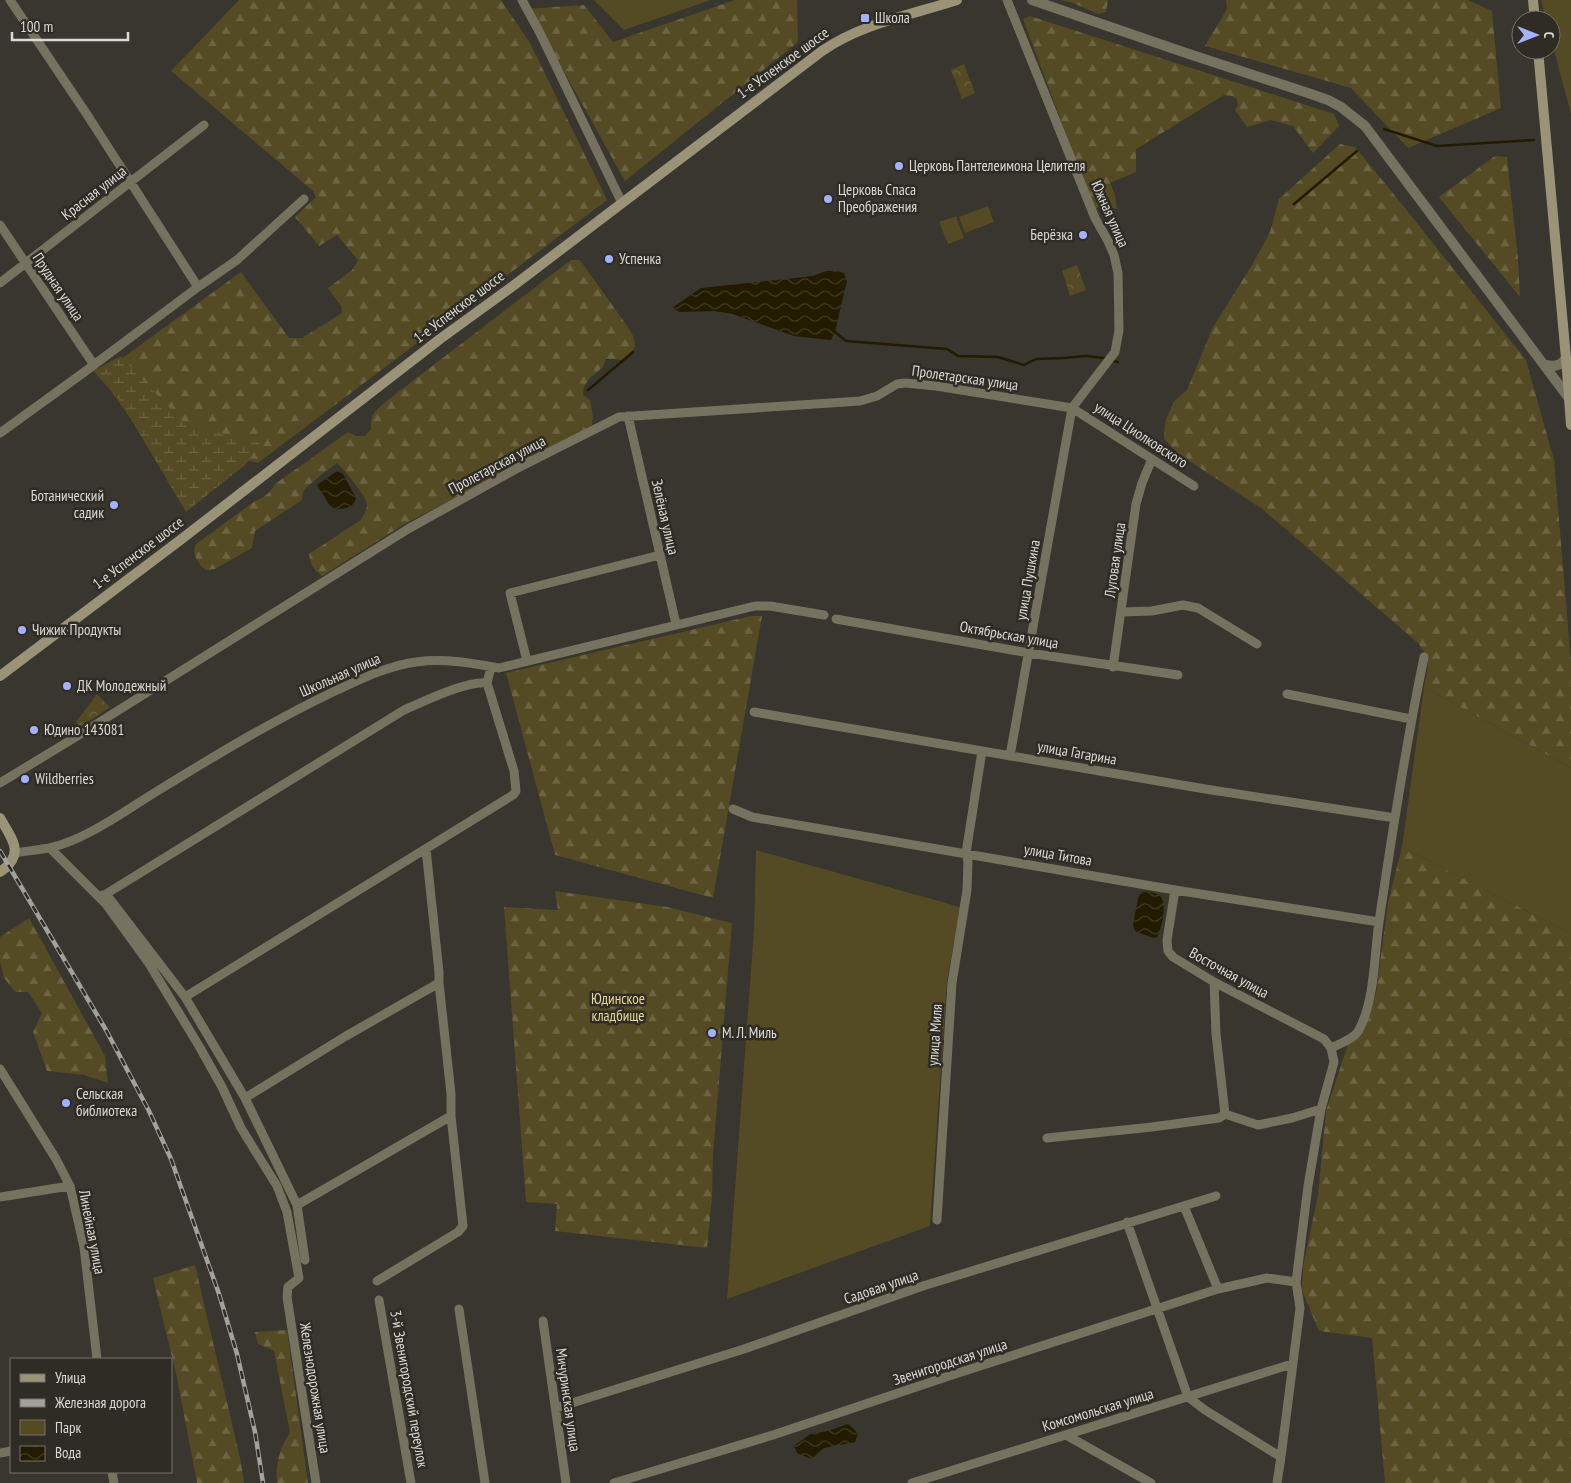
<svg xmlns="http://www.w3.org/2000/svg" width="1571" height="1483" viewBox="0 0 1571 1483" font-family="'PT Sans Narrow',sans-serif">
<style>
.green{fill:#544a23}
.forest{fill:url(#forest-firs)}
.wetland{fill:url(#wetland-marsh)}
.park{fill:url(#park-crowns)}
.water{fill:url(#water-waves)}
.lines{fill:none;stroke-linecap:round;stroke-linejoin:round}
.stream{stroke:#221b00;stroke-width:2.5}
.minor{stroke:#767260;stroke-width:9}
.tertiary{stroke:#767260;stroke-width:10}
.secondary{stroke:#9a9377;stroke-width:10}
.rail-casing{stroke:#a3a19b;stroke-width:4.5}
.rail{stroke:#2e2c24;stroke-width:2.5;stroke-dasharray:8;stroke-linecap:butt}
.poi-dot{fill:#a4b2fc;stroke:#2e2c24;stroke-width:2}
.labels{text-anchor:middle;stroke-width:5;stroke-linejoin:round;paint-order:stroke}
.poi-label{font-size:15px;fill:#dcdad5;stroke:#2e2c24;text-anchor:start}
.street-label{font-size:15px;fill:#dcdad5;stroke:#2e2c24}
.park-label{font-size:15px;fill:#ead995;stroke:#2e2c24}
</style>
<defs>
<pattern id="forest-firs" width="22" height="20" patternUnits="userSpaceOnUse" patternTransform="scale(1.25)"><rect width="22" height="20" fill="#544a23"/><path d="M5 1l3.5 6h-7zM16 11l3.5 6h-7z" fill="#6c6442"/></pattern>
<pattern id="wetland-marsh" width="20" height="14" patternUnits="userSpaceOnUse" patternTransform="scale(1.25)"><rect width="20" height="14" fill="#544a23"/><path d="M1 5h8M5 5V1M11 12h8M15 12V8" fill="none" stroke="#6c6442"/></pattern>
<pattern id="park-crowns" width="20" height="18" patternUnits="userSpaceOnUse" patternTransform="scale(1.25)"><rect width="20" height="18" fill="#544a23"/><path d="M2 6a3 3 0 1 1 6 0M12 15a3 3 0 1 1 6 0" fill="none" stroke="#6c6442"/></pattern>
<pattern id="water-waves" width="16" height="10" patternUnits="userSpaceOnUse" patternTransform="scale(1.25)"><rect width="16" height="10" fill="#221b00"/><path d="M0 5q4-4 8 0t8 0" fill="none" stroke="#423c24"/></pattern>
</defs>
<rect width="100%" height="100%" fill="#38362e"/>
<path class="green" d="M594 0H711L624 30Z
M1541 0H1571V114L1551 39V20H1546Z
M988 206 994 222 965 233 959 217Z
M956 216 964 238 948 244 939 222Z
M1424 687 1571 768V934L1402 847Z
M756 850 960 907 947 981 930 1226 727 1299 754 929Z"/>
<path class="forest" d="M239 0H501L530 43 607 200 258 463 145 438 99 375 241 272 289 338H302L342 313 341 306 328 288 352 270 358 260 337 235 319 246 295 217 316 197 313 191 171 71Z
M735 0H797L798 42 625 181 542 32 525 9 584 5 613 42Z
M1061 0H1108L1106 12 1098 14 1073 3Z
M1226 0H1468L1492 11 1501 108 1408 148 1351 88 1205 46 1227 9Z
M1030 16 1334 114 1339 126 1313 153 1293 126 1271 120 1247 127 1235 110 1238 105 1237 100 1233 96 1224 95 1136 149V172L1110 183 1115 195 1117 209 1104 206 1094 209 1023 19Z
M1340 144 1355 147 1401 203 1526 360 1554 460 1571 662V768L1424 687C1428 666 1432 661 1418 643L1262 509 1179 454 1164 439 1165 422 1174 401 1187 390 1212 329 1252 265 1270 232 1279 199Z
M1495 156 1507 157 1518 259 1520 297 1439 197Z
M571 260H580L630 330 634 338 635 347 624 361 615 359H606L603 367 589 379 584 387 583 395 590 400 593 417 592 425 585 430 403 525 322 576C314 570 310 565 309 554L361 520C364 514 369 507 366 501 364 494 343 468 337 463 331 467 305 487 303 492 302 494 302 497 302 500L255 531 252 548 215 569 206 570C198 564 191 554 196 544L255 501C265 497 270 493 275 484L348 432 356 436H365L371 429C370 412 377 410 389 399Z
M751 616H762L713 898 555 855 506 673Z
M1402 847 1571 934V1483H1385L1372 1338 1319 1331 1302 1290 1303 1267 1318 1195 1326 1111 1348 1044 1361 1035 1376 994 1388 903Z
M555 891 667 907 732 923 713 1155 712 1197 707 1248 555 1231 557 1204 526 1202 504 907 558 910Z
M29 918 105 1056 108 1083 84 1075 47 1071 33 1032 42 1013 28 992H15L4 978 0 961V937Z
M195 1265 241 1462 244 1483H197L177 1378 153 1278Z
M287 1330 308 1483H277C275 1466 280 1446 290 1433L274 1351 258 1344 255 1332Z"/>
<path class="wetland" d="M121 356 184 423 260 443 246 464 186 512 119 399 93 371Z"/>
<path class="park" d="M964 64 975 93 962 99 951 70Z
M1077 265 1086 290 1070 296 1062 271Z
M97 694 110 707 80 727 76 722Z"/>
<path class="water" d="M826 271H837L844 273 847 281 835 332 831 340 794 336 733 314 714 311 680 312 672 308 701 288 813 276Z
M337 471 343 474 356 498C353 510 342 509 332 509L317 485Z
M1144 891C1149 892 1156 893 1160 896 1168 904 1161 929 1157 937L1153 938 1135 931 1133 925 1139 894 1141 892Z
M848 1424 858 1433 855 1442 824 1448 811 1459 797 1453 794 1446 810 1434 828 1431Z"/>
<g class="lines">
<path class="stream" d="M1384 129 1437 146 1534 140
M1294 204 1357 151
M835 332 846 341 947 349 958 356 998 357 1024 365 1036 359 1063 358 1086 356 1104 358
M1113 361 1118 362
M588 390 633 352"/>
<path class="minor" d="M10 0 86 113 198 287
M522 0 540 33 622 203
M1007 0 1095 218 1108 241 1114 255 1118 273 1119 330 1115 352 1072 408 1010 756
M0 225 94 365
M0 283 204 125
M628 416 676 624
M0 433 83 373 198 287 237 260 304 199
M1122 612 1152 611 1183 605 1198 608 1257 644
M836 619 1029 653 1178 675
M527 661 510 593 660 555
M1113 667 1136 504 1142 483 1152 459
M1287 694 1411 719
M754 712 1205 789 1395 818
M0 783 79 735 408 529 516 469 619 417 860 401 877 396 897 384 905 383 936 386 1072 408 1194 486
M733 809 752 817 1175 890 1379 922
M50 848 106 904 148 962 199 1046 222 1087 241 1128 277 1186 287 1212 299 1278 288 1287 287 1297 316 1483
M15 853C26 851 37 850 49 848 86 840 126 810 159 790 216 755 274 720 335 691 361 679 387 666 416 662 445 658 471 663 499 668L755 606H770L824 615
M1175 890 1167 940 1168 951 1173 957 1214 982 1324 1039 1331 1048 1334 1062 1321 1109 1308 1186 1296 1282 1300 1308 1281 1457 1277 1483
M106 894 185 997 245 1098 297 1205 305 1260
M99 896 106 894 404 710C423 702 468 680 487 683
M1214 982 1216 1034 1225 1114
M185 997 513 795 516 791 514 771 487 683 491 667
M1331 1048C1340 1044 1355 1038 1359 1030 1375 999 1374 956 1379 922 1392 833 1406 744 1424 657
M0 1069 56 1159 70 1186 84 1247 97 1359
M245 1098 346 1036 439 983
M1225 1114 1258 1125 1292 1118 1321 1109
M1047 1138 1152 1127 1219 1118 1225 1114
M0 1197 70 1186
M297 1205 451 1116
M1184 1206 1218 1289
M937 1220 952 983 967 890 968 862 966 853 982 751
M1127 1222 1188 1397 1205 1410 1281 1457
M377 1281 458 1232 463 1226 451 1116V1094L439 983V972L426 849
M379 1300 411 1483
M459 1309 485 1483
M543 1321 566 1483
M556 1408 744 1349 923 1286 1216 1196
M1066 1435 1151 1483
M0 1453 11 1451
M112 1472 114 1483
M614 1483 773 1435 952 1375 1218 1289 1267 1278 1296 1282
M912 1483 1292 1364"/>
<path class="tertiary" d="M1032 0 1183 52 1311 94 1328 100 1341 107 1365 126 1571 401
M1543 364C1553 367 1560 367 1566 358"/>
<path class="secondary" d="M1533 0 1535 20
M1538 50 1566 358 1571 425
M0 676 179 541 440 339 513 286 822 51C863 23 911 15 957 0
M0 818C12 839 26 854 0 872"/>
<defs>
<path id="rail" d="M0 851 106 1030 149 1111 171 1159 219 1294 237 1354 255 1432 263 1483"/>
</defs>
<use href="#rail" class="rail-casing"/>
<use href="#rail" class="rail"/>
</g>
<g class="poi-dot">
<rect x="860" y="13" width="10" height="10" rx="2.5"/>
<circle cx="899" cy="166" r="5"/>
<circle cx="828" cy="199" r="5"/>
<circle cx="1083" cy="235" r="5"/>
<circle cx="609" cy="259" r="5"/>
<circle cx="114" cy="505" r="5"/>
<circle cx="22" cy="630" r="5"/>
<circle cx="67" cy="686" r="5"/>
<circle cx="34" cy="730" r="5"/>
<circle cx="25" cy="779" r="5"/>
<circle cx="712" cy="1033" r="5"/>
<circle cx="66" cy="1103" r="5"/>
</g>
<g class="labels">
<g class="poi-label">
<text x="875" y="23">Школа</text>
<text x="909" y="171">Церковь Пантелеимона Целителя</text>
<text x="838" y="195">Церковь Спаса<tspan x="838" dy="17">Преображения</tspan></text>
<text x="1073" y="240" text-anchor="end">Берёзка</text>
<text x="619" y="264">Успенка</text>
<text x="104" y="501" text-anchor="end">Ботанический<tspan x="104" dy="17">садик</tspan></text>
<text x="32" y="635">Чижик Продукты</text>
<text x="77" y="691">ДК Молодежный</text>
<text x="44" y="735">Юдино 143081</text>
<text x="35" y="784">Wildberries</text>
<text x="722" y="1038">М. Л. Миль</text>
<text x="76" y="1099">Сельская<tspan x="76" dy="17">библиотека</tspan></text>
</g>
<g class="street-label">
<text transform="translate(783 63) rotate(-36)" y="5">1-е Успенское шоссе</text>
<text transform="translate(94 193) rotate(-38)" y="5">Красная улица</text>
<text transform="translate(1110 214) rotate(66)" y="5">Южная улица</text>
<text transform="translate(58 287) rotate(56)" y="5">Прудная улица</text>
<text transform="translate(459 307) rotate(-37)" y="5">1-е Успенское шоссе</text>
<text transform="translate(965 378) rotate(8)" y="5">Пролетарская улица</text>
<text transform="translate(1141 435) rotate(33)" y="5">улица Циолковского</text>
<text transform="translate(497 465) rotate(-28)" y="5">Пролетарская улица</text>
<text transform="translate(665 517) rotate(77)" y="5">Зелёная улица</text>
<text transform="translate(138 553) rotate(-37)" y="5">1-е Успенское шоссе</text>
<text transform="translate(1115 560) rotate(-82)" y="5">Луговая улица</text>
<text transform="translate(1028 580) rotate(-80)" y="5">улица Пушкина</text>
<text transform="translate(1009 635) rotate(10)" y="5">Октябрьская улица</text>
<text transform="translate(340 675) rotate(-24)" y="5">Школьная улица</text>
<text transform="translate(1077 753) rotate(10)" y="5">улица Гагарина</text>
<text transform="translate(1058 855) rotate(10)" y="5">улица Титова</text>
<text transform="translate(1229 973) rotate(29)" y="5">Восточная улица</text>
<text transform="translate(935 1035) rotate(-86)" y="5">улица Миля</text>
<text transform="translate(92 1232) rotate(79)" y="5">Линейная улица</text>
<text transform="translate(881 1287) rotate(-19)" y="5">Садовая улица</text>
<text transform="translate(950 1362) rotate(-18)" y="5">Звенигородская улица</text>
<text transform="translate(315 1388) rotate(81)" y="5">Железнодорожная улица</text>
<text transform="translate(409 1389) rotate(80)" y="5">3-й Звенигородский переулок</text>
<text transform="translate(568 1400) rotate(82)" y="5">Мичуринская улица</text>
<text transform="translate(1098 1410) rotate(-17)" y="5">Комсомольская улица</text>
</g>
<g class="park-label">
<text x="618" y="1004">Юдинское<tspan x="618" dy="17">кладбище</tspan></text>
</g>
</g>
<rect x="10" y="1358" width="162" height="115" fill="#2e2c24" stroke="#74726b"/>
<rect x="20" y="1374" width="25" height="8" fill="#9a9377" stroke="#74726b"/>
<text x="55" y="1383" font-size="15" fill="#dcdad5">Улица</text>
<rect x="20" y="1399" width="25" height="8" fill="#a3a19b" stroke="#74726b"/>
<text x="55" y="1408" font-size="15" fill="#dcdad5">Железная дорога</text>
<rect x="20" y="1420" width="25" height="15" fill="#544a23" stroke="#74726b"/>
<text x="55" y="1433" font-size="15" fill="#dcdad5">Парк</text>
<rect x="20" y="1446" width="25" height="15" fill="url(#water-waves)" stroke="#74726b"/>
<text x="55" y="1458" font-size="15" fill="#dcdad5">Вода</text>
<g transform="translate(1536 35) rotate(90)"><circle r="24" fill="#2e2c24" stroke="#74726b"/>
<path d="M0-4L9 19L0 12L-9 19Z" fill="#a4b2fc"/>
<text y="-8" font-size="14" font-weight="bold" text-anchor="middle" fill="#dcdad5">С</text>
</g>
<path d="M12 32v8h116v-8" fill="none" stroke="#dcdad5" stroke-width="2.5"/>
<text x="20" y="32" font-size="15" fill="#dcdad5" stroke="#2e2c24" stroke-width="4" paint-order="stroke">100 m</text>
</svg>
